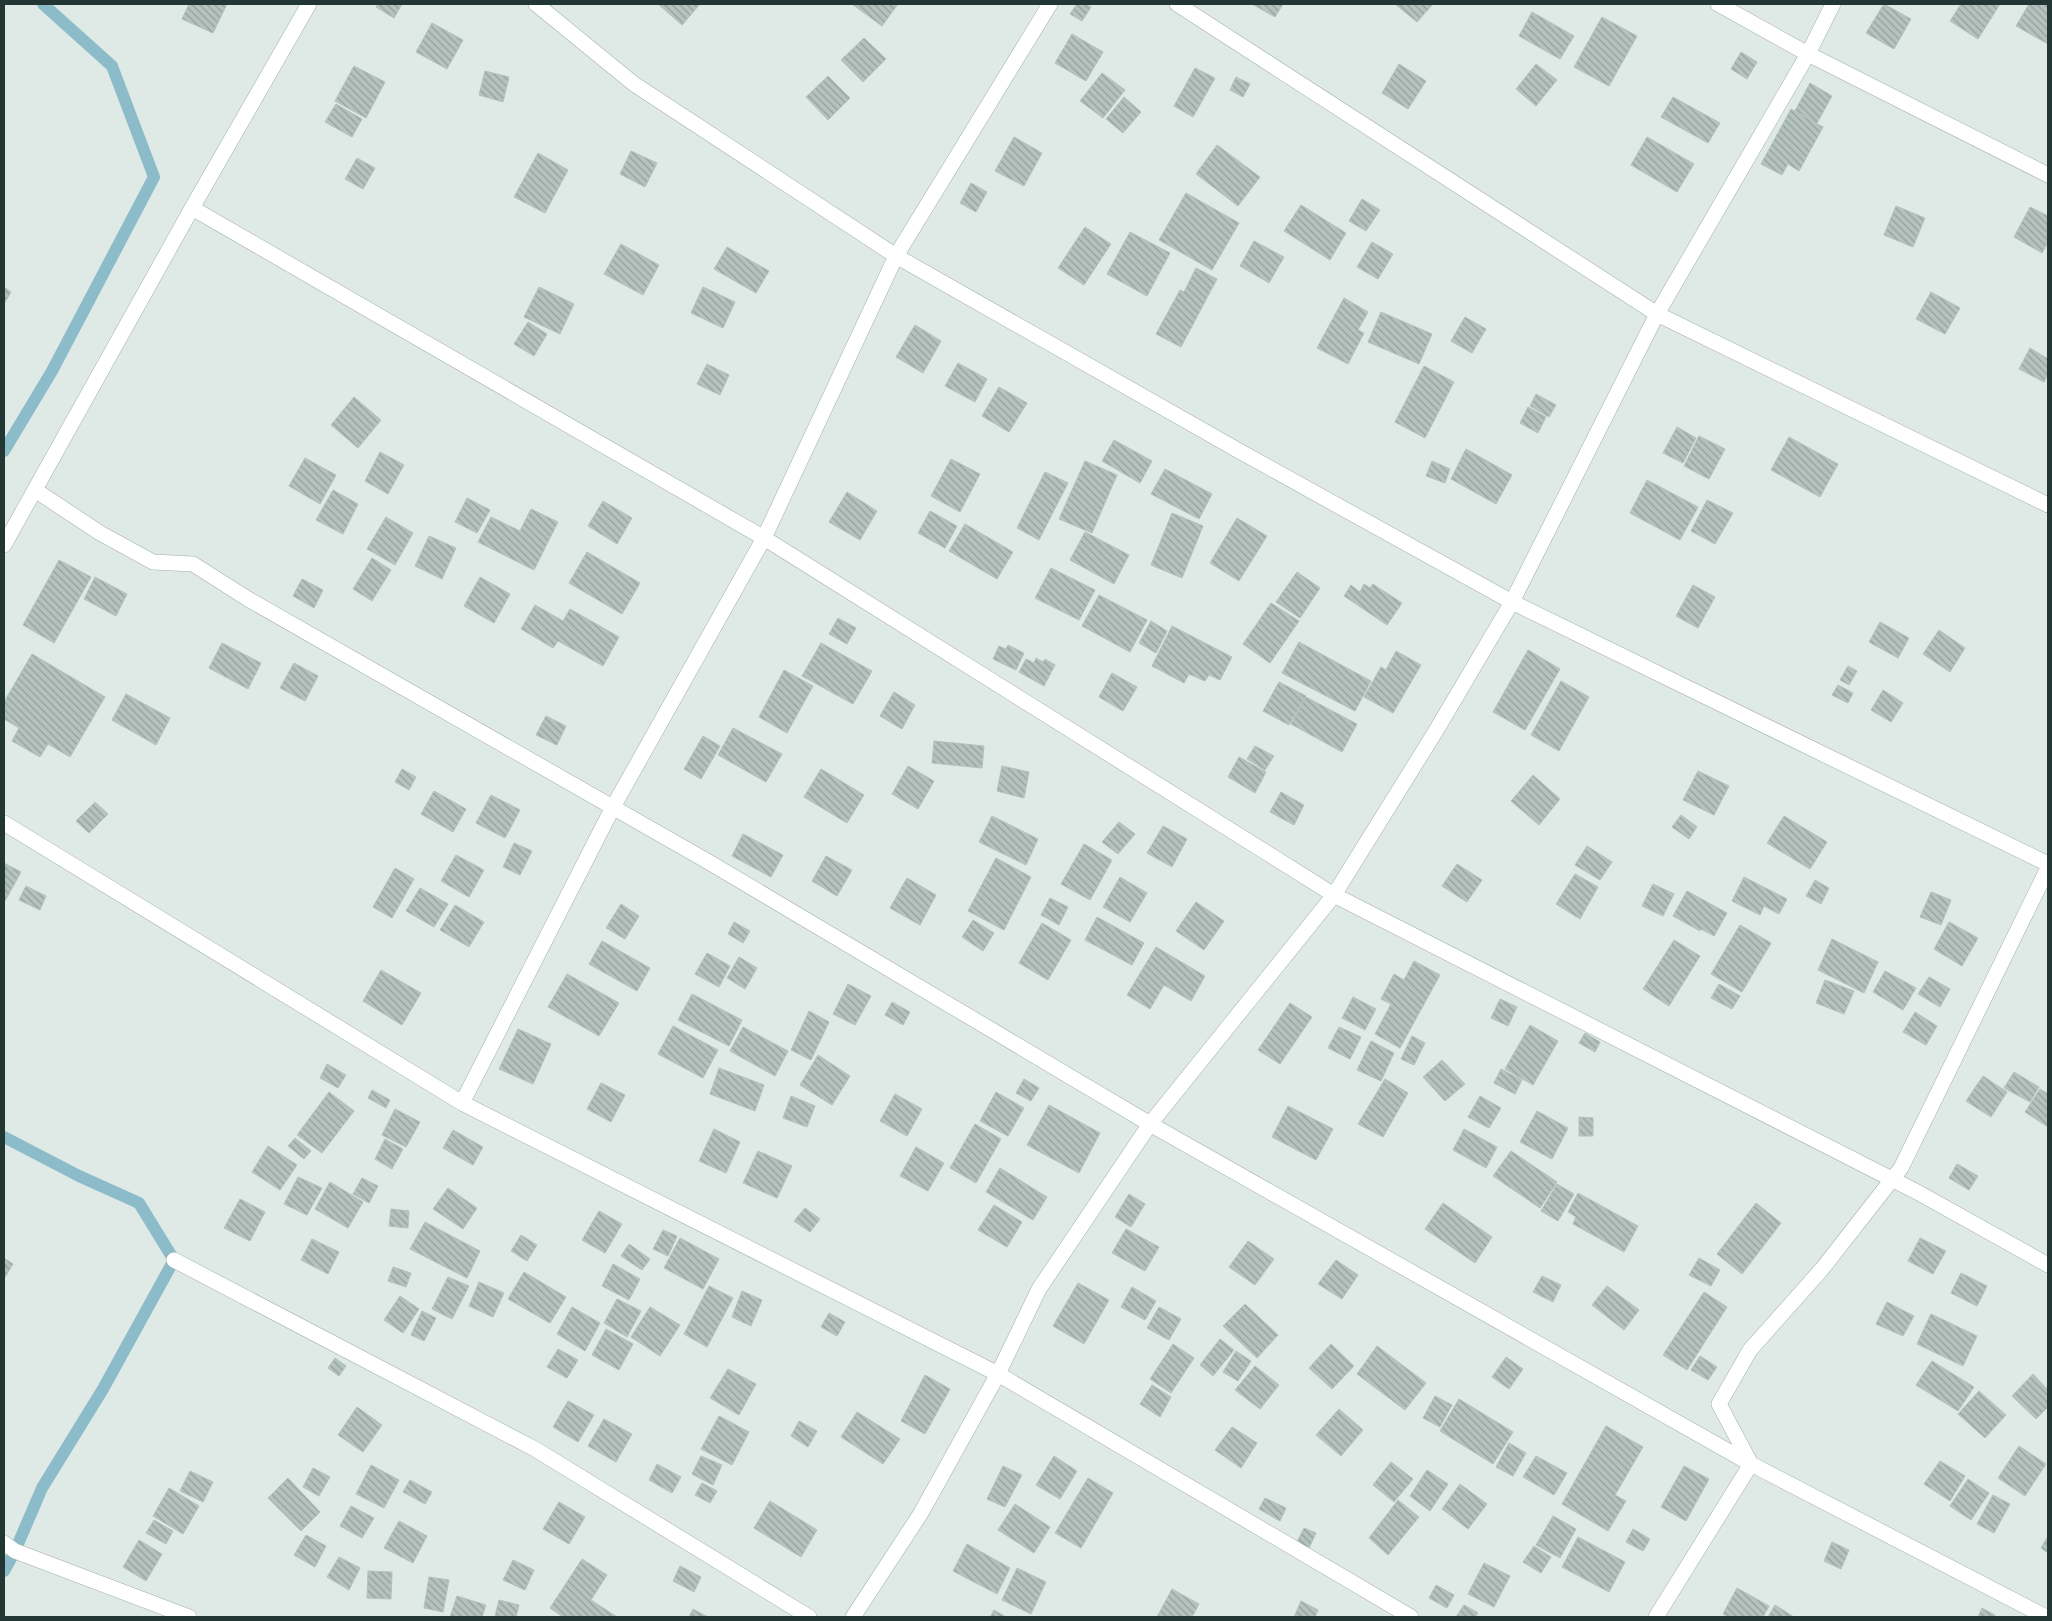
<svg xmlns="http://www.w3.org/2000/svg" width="2052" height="1621" viewBox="0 0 2052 1621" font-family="'Space Grotesk',sans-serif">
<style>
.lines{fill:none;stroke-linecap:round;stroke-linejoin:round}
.stream{stroke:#8cbcc9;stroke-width:12}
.building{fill:url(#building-back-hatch);stroke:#b2c2bc}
.minor-casing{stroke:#a3b0ac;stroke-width:16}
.minor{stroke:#fff;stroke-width:15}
</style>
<defs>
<pattern id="building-back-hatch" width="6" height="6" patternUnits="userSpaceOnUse" patternTransform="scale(1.25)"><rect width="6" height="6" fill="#b5c3be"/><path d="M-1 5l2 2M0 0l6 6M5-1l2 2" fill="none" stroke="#939f9b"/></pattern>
</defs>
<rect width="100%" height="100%" fill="#dfe9e5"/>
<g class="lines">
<path class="stream" d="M4 451 52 371 154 177 112 66 43 4
M4 1137 79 1176 139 1203 174 1260 103 1389 42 1488 15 1551 4 1571"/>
</g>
<path class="building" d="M189 4H227L213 33 182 19Z
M378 4H402L394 18 376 7Z
M658 4H700L682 25Z
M852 4H898L882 26Z
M1077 4H1085L1091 7 1082 21 1070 14Z
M1252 4H1283L1275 17Z
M1395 4H1433L1417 22Z
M1884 4 1911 19 1894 49 1866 33Z
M1961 4H2000L1978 39 1950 21Z
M2029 4 2048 5V44L2016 26Z
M1532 12 1574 36 1560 59 1519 36Z
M1602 17 1637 36 1609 86 1574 67Z
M432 23 463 40 447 69 416 52Z
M1072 34 1103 52 1086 81 1055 63Z
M864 38 886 59 863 82 841 60Z
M1741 52 1757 62 1747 79 1731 69Z
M1399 64 1426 81 1408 109 1382 93Z
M1536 64 1557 80 1536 106 1516 89Z
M354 66 385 82 366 118 335 101Z
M1195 68 1215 78 1193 117 1174 106Z
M485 71 509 77 503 102 479 95Z
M1102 73 1125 90 1103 118 1080 101Z
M828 76 850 98 828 120 806 97Z
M1236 77 1250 84 1243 97 1230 90Z
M1810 83 1832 96 1817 123 1795 111Z
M1124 97 1141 112 1123 133 1106 119Z
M1673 97 1720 123 1708 143 1661 117Z
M336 104 362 119 352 137 325 122Z
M1791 109 1823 127 1799 171 1788 164 1782 175 1761 164Z
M1014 137 1042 153 1024 186 995 171Z
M1647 137 1694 164 1677 192 1631 165Z
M1217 145 1260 177 1238 206 1196 174Z
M631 151 657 163 645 187 620 174Z
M538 153 568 170 545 213 514 197Z
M357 158 375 168 363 189 345 179Z
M971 183 987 192 976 212 960 203Z
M1186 193 1239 223 1212 270 1159 240Z
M1362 199 1380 210 1366 231 1349 221Z
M1301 205 1346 233 1330 260 1284 231Z
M1896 206 1925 218 1913 247 1884 235Z
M2030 207 2048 216V242L2042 253 2014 237Z
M1085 227 1111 244 1084 285 1058 268Z
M1130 232 1170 253 1147 296 1107 274Z
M1254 241 1284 257 1269 283 1240 266Z
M1372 242 1393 254 1378 279 1357 267Z
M621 244 659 265 643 295 604 274Z
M727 247 769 271 756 293 714 269Z
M1196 268 1217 279 1181 347 1156 334 1180 290 1184 292Z
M4 287 11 292 4 304Z
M539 287 574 304 560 334 524 317Z
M703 287 735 302 723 328 691 313Z
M1931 292 1960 308 1945 334 1916 319Z
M1344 298 1368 312 1358 330 1364 333 1348 364 1317 348Z
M1381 312 1432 334 1419 364 1368 342Z
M1465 317 1486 329 1472 353 1451 341Z
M528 322 547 334 534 356 514 344Z
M915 325 941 341 923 373 896 357Z
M2030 348 2048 359V374L2044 382 2019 369Z
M958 363 987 379 975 402 945 386Z
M707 364 729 375 720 395 697 384Z
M1424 366 1454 382 1425 438 1395 422Z
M999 387 1027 403 1009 432 982 416Z
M1536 394 1556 405 1549 417 1530 406Z
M354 397 381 420 358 448 331 425Z
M1528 407 1546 417 1538 433 1520 423Z
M1677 427 1696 438 1683 463 1663 453Z
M1699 436 1725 449 1709 479 1684 466Z
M1789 437 1838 464 1820 497 1771 470Z
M1114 440 1152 461 1140 483 1102 461Z
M1466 449 1512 475 1496 504 1451 479Z
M380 452 404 465 388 494 365 481Z
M305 458 336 475 320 504 289 486Z
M951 459 980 474 960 512 931 496Z
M1085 461 1117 475 1092 533 1059 519Z
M1432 461 1450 469 1445 483 1426 476Z
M1165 469 1212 494 1199 519 1151 494Z
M1045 472 1068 483 1039 540 1017 528Z
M1647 480 1698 507 1680 540 1630 513Z
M333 490 358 504 343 534 316 520Z
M847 492 877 511 860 540 829 522Z
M467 498 490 510 477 533 455 522Z
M1707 500 1733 513 1715 544 1691 531Z
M603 501 632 518 617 544 588 526Z
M531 509 558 522 534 570 478 542 491 517 520 531Z
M930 511 957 526 945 548 918 533Z
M1172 513 1203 526 1182 578 1151 565Z
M386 517 413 533 395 565 367 549Z
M1237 518 1267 536 1239 581 1210 563Z
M965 524 1013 552 997 579 949 551Z
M1085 532 1129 555 1114 584 1070 560Z
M429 536 456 548 442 579 415 566Z
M587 552 640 583 622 614 569 583Z
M372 558 391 570 372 601 353 589Z
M59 560 91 577 54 643 23 625Z
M1051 568 1095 590 1079 620 1035 598Z
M1297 572 1320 588 1300 618 1276 602Z
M95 577 127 594 116 616 84 599Z
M480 577 510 594 494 623 464 606Z
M302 579 323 590 314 608 293 596Z
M1364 584 1370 588 1373 584 1402 603 1387 625 1344 596 1351 585 1360 592Z
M1693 585 1715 597 1698 628 1676 616Z
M1099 595 1147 620 1130 652 1082 626Z
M1271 603 1299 621 1270 663 1243 644Z
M535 605 563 621 570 609 619 637 603 666 558 641 553 648 521 629Z
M838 618 856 628 847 644 829 634Z
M1151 621 1167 631 1156 653 1139 643Z
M1880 622 1909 638 1898 658 1869 642Z
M1172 626 1232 657 1220 680 1209 675 1205 681 1189 674 1184 683 1152 666Z
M1939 630 1965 648 1950 672 1923 654Z
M1299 642 1371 681 1355 711 1282 673Z
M222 643 261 663 248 689 209 668Z
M821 643 872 671 853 704 802 676Z
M1008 645 1024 653 1016 670 993 659 999 646 1006 649Z
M1528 650 1560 669 1525 730 1493 712Z
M1396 651 1421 665 1393 713 1364 697 1381 667 1386 670Z
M32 654 105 697 70 757 48 744 40 757 12 741 19 728 4 719V702Z
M1036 658 1043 662 1045 659 1055 665 1044 686 1019 672 1026 659 1034 663Z
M294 663 318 676 305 701 280 688Z
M1848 666 1857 671 1849 685 1840 680Z
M784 670 813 686 787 733 759 717Z
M1112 673 1137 687 1123 711 1099 697Z
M1561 681 1589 697 1559 751 1531 735Z
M1279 682 1306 696 1289 725 1263 711Z
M1838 685 1853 693 1848 703 1832 695Z
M1883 690 1903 703 1891 722 1871 710Z
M894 692 915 705 902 729 880 716Z
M126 694 170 718 156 745 112 720Z
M1306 697 1357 724 1342 752 1291 724Z
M546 716 566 726 557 745 536 735Z
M733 728 782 754 766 782 718 755Z
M703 736 720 746 701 779 684 769Z
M934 741 984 746 982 768 932 763Z
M1255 746 1274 756 1265 770 1247 759Z
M1239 757 1266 772 1255 793 1228 777Z
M908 766 934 781 918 809 892 794Z
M1002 766 1029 772 1024 798 997 791Z
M402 769 416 777 409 790 395 782Z
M821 769 864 795 847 823 804 797Z
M1698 771 1729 786 1714 815 1683 800Z
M1533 775 1560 799 1539 825 1511 801Z
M434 791 466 809 453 832 421 814Z
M1281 792 1304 805 1294 825 1270 812Z
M491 795 520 810 505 838 476 823Z
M95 802 108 814 89 833 76 821Z
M1681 815 1697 827 1689 839 1672 827Z
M992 816 1038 839 1026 865 979 842Z
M1784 816 1827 842 1810 869 1767 843Z
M1119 822 1135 834 1118 854 1102 842Z
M1163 826 1187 839 1172 867 1147 853Z
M743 834 783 855 771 877 732 856Z
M514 843 532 851 520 875 503 867Z
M1084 844 1112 860 1090 900 1061 884Z
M1587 846 1612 862 1600 880 1575 865Z
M456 855 484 870 469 897 441 881Z
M826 856 852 870 837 896 812 881Z
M996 858 1031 877 1004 930 968 911Z
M4 863 21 872 5 901H4Z
M1457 864 1482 880 1467 902 1442 886Z
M395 868 414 879 392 918 373 907Z
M1575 874 1598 887 1580 919 1556 904Z
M1120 877 1147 893 1130 922 1103 907Z
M1744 877 1787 899 1779 914 1764 906 1760 915 1732 901Z
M907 878 936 895 920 925 890 908Z
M1815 880 1829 888 1821 904 1806 896Z
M1653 884 1674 894 1663 916 1642 906Z
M26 886 46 896 40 910 19 900Z
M420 888 448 904 434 927 406 911Z
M1687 891 1727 913 1714 936 1701 929 1700 931 1673 916Z
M1931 892 1951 900 1941 925 1920 917Z
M1050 898 1068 907 1059 925 1041 915Z
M1196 902 1224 921 1204 950 1176 931Z
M621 904 639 916 625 939 606 928Z
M455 905 484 922 469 947 440 930Z
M1097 917 1144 943 1132 965 1085 940Z
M973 920 994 933 983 951 962 937Z
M734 922 750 931 743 943 728 934Z
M1949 922 1978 938 1962 966 1934 949Z
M1042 923 1071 940 1048 980 1019 963Z
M1740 925 1771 943 1742 992 1711 974Z
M1832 939 1878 962 1864 993 1818 970Z
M1674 940 1700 956 1669 1006 1643 989Z
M602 941 650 968 637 991 589 964Z
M1156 947 1205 976 1191 1001 1164 985 1150 1009 1127 995Z
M707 953 730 966 719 987 695 974Z
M739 957 757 968 745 989 727 978Z
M1414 961 1440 975 1400 1048 1375 1034 1391 1004 1381 999 1394 974 1404 980Z
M381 970 421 993 402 1025 363 1001Z
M1885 971 1916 988 1903 1010 1873 992Z
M567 974 619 1003 599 1036 548 1007Z
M1929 977 1950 989 1940 1007 1918 994Z
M1825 980 1854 991 1844 1014 1816 1003Z
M848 984 871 996 855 1025 833 1014Z
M1719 984 1740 996 1732 1009 1711 998Z
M692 994 742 1020 729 1046 678 1020Z
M1353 997 1376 1009 1365 1030 1342 1018Z
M1500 999 1517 1007 1508 1026 1491 1018Z
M892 1002 910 1012 903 1025 885 1015Z
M1290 1003 1312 1017 1280 1064 1258 1050Z
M809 1011 829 1022 811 1060 791 1050Z
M1915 1012 1937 1026 1926 1045 1903 1032Z
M1530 1025 1558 1041 1533 1085 1505 1069Z
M673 1026 718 1050 703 1078 658 1054Z
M743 1027 788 1051 775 1076 730 1051Z
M1339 1027 1361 1037 1350 1059 1328 1048Z
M518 1029 551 1044 533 1084 499 1069Z
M1585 1033 1600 1042 1595 1052 1579 1043Z
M1412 1036 1425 1043 1414 1065 1401 1059Z
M1371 1041 1394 1053 1381 1081 1357 1070Z
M818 1055 850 1076 832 1105 800 1085Z
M1442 1060 1465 1084 1445 1101 1423 1077Z
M327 1064 346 1075 338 1088 320 1078Z
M719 1068 764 1085 755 1111 710 1094Z
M1501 1069 1522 1080 1515 1094 1494 1083Z
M2014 1072 2039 1087 2030 1102 2004 1088Z
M1983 1076 2007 1092 1991 1117 1966 1101Z
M1024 1079 1039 1088 1031 1101 1016 1093Z
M1385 1079 1408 1093 1383 1137 1358 1124Z
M601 1083 625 1095 611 1122 587 1109Z
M2040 1089 2048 1094V1127L2025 1112Z
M372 1090 390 1100 386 1108 368 1098Z
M329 1092 354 1111 322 1153 297 1135Z
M996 1092 1024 1108 1008 1136 980 1121Z
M895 1094 922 1109 907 1136 880 1121Z
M791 1096 815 1106 807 1127 783 1118Z
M1480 1096 1501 1108 1489 1128 1468 1117Z
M1049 1105 1100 1133 1079 1173 1027 1145Z
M1288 1106 1333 1129 1316 1160 1272 1137Z
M395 1109 420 1122 406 1147 382 1135Z
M1537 1111 1568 1128 1552 1159 1520 1142Z
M1579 1117 1593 1118V1136H1579Z
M975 1124 1001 1139 976 1183 950 1168Z
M714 1129 740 1142 726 1173 699 1161Z
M1464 1129 1497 1147 1486 1168 1453 1150Z
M453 1130 483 1147 473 1165 443 1148Z
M295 1138 311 1151 304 1159 288 1146Z
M385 1139 403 1149 392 1169 375 1159Z
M268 1146 297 1165 280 1190 252 1172Z
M916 1147 944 1163 928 1191 900 1176Z
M758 1151 792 1166 777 1198 743 1183Z
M1511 1151 1557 1182 1540 1208 1493 1176Z
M1957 1164 1978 1176 1969 1190 1949 1178Z
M1000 1168 1047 1197 1033 1220 986 1192Z
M298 1177 322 1188 307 1215 284 1204Z
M362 1178 378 1186 369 1203 353 1194Z
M330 1182 363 1202 348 1228 315 1209Z
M1557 1184 1574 1194 1558 1221 1541 1211Z
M448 1188 477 1208 463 1229 433 1209Z
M1578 1193 1638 1226 1624 1252 1573 1224 1576 1217 1568 1212Z
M1129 1194 1145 1204 1131 1227 1115 1217Z
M240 1199 265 1212 250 1241 224 1228Z
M1443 1203 1492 1237 1475 1263 1425 1229Z
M1756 1203 1781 1223 1742 1274 1717 1254Z
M994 1205 1022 1222 1007 1247 978 1230Z
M805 1208 820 1219 810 1232 794 1221Z
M391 1209 409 1211 408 1228 389 1226Z
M599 1211 622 1224 605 1253 582 1240Z
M425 1222 480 1251 467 1278 410 1249Z
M1126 1229 1159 1247 1145 1271 1112 1253Z
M663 1230 677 1236 668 1256 653 1249Z
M521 1235 537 1245 527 1261 511 1251Z
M680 1238 719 1259 703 1289 664 1268Z
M1920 1238 1946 1251 1933 1274 1908 1261Z
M312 1239 339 1252 328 1274 301 1260Z
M1248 1241 1274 1259 1255 1285 1229 1267Z
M629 1244 650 1259 642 1270 621 1256Z
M4 1258 13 1264 4 1279Z
M1699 1258 1720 1270 1711 1286 1689 1275Z
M1336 1260 1358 1275 1342 1299 1318 1284Z
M613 1264 640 1279 629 1300 602 1286Z
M393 1267 411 1273 406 1287 388 1281Z
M524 1272 566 1297 550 1323 508 1299Z
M1961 1273 1987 1286 1977 1306 1951 1293Z
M1542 1276 1561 1285 1553 1302 1533 1292Z
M448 1277 469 1286 452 1319 432 1309Z
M479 1282 504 1293 493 1317 469 1306Z
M1078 1283 1109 1300 1084 1344 1053 1326Z
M709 1286 733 1298 707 1347 684 1334Z
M1607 1286 1639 1310 1624 1330 1592 1305Z
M1132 1287 1156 1301 1145 1320 1121 1307Z
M742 1291 762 1300 751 1326 732 1317Z
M1704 1292 1727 1307 1687 1370 1663 1355Z
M400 1296 419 1309 403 1333 384 1320Z
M617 1299 641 1311 627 1337 604 1323Z
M1887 1302 1914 1316 1903 1336 1876 1324Z
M1245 1304 1278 1335 1257 1358 1223 1326Z
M572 1307 600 1323 585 1351 557 1334Z
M650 1307 680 1325 660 1356 631 1337Z
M1159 1307 1181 1319 1169 1340 1147 1328Z
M422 1311 436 1318 424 1341 411 1335Z
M829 1313 845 1322 837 1336 821 1327Z
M1931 1314 1977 1336 1963 1366 1917 1344Z
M606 1329 633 1344 619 1370 592 1355Z
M1220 1339 1234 1350 1213 1376 1200 1365Z
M1173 1344 1194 1358 1171 1393 1150 1379Z
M1331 1344 1354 1366 1332 1389 1309 1368Z
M1377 1346 1426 1383 1405 1410 1357 1374Z
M558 1349 578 1360 567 1378 547 1367Z
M1236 1351 1251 1361 1238 1381 1223 1372Z
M1700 1356 1717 1367 1708 1380 1691 1370Z
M1506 1357 1523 1369 1509 1389 1492 1377Z
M335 1358 346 1366 339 1376 328 1368Z
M1932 1361 1974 1387 1958 1411 1916 1385Z
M1255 1366 1279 1385 1260 1409 1235 1390Z
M728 1369 756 1384 739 1415 710 1398Z
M2033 1374 2048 1390V1407L2036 1419 2012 1396Z
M925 1375 950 1389 925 1434 901 1421Z
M1152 1385 1171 1397 1160 1417 1140 1404Z
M1979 1391 2006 1415 1985 1438 1958 1414Z
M1435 1396 1452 1405 1440 1427 1423 1418Z
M1459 1399 1513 1432 1493 1464 1440 1431Z
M568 1401 594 1415 578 1442 553 1427Z
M357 1407 382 1425 363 1452 338 1435Z
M1339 1409 1363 1430 1341 1456 1316 1435Z
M857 1412 900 1439 883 1464 841 1437Z
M719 1416 749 1432 732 1465 701 1449Z
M604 1419 632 1434 616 1462 588 1446Z
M799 1421 817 1431 808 1447 791 1436Z
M1606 1426 1643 1447 1615 1495 1626 1501 1608 1531 1562 1504Z
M1232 1427 1257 1443 1241 1468 1215 1450Z
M1509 1443 1526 1453 1513 1476 1496 1467Z
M2019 1446 2046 1464 2025 1496 1998 1478Z
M701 1456 722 1465 713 1485 692 1474Z
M1054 1456 1077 1471 1060 1499 1036 1485Z
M1536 1456 1567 1473 1554 1495 1523 1477Z
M1940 1461 1965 1476 1950 1501 1924 1484Z
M1391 1462 1413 1479 1394 1502 1373 1485Z
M657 1464 681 1477 672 1493 649 1480Z
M371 1465 399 1480 384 1508 356 1494Z
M1003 1466 1022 1475 1005 1507 987 1499Z
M1684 1466 1709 1479 1686 1521 1661 1507Z
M313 1468 330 1477 319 1496 303 1487Z
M1427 1470 1448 1484 1430 1511 1410 1496Z
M190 1471 213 1482 203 1502 180 1491Z
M288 1478 320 1512 301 1531 268 1498Z
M1088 1478 1113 1493 1081 1548 1055 1533Z
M1968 1479 1989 1493 1971 1520 1950 1506Z
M410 1480 432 1492 425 1504 403 1492Z
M702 1483 717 1491 710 1503 695 1495Z
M1460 1484 1487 1504 1468 1529 1442 1509Z
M169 1488 199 1506 183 1534 153 1516Z
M1993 1495 2010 1504 1994 1533 1977 1524Z
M1265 1498 1286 1508 1280 1521 1259 1509Z
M1398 1500 1419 1517 1388 1555 1369 1538Z
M770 1501 817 1530 801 1557 754 1528Z
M559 1502 585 1517 569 1544 543 1529Z
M1015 1504 1050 1527 1034 1553 998 1530Z
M351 1506 374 1518 362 1538 340 1526Z
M1553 1516 1576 1529 1560 1558 1536 1545Z
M154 1520 173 1531 166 1544 146 1533Z
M399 1521 427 1536 413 1563 384 1548Z
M1304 1528 1316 1533 1309 1548 1297 1542Z
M1633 1529 1650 1539 1643 1551 1626 1542Z
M306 1535 326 1546 315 1567 294 1555Z
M2048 1536V1553L2041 1548Z
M1578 1537 1625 1562 1609 1592 1562 1567Z
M139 1540 162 1554 146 1581 123 1567Z
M1832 1542 1849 1550 1841 1569 1824 1561Z
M967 1544 1010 1568 997 1594 953 1571Z
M1534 1546 1551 1557 1541 1573 1523 1562Z
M339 1557 360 1568 349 1590 327 1577Z
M582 1559 607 1575 591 1600 617 1617H563L550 1608Z
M513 1560 534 1570 525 1590 503 1580Z
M1484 1563 1510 1576 1494 1607 1468 1594Z
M680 1566 701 1577 694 1592 673 1581Z
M1017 1568 1046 1582 1031 1614 1002 1600Z
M368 1571 392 1572 391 1599 367 1598Z
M429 1577 449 1580 443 1612 424 1608Z
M1436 1585 1454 1595 1447 1608 1429 1598Z
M1737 1588 1769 1606 1763 1617H1728L1723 1614Z
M1172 1589 1199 1604 1192 1617H1157Z
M457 1596 486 1605 482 1617H450Z
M499 1600 519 1605 516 1617 495 1616Z
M1301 1601 1318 1610 1315 1617H1294Z
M1464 1605 1478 1613 1475 1617H1456Z
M1775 1605 1794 1617H1768Z
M1982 1608 1995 1615 1994 1617H1978Z
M693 1609 708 1617H689Z
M994 1610 1006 1617H990Z"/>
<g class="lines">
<defs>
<path id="minor" d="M536 4 634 84 896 256 1241 452 1512 602 2048 864
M1177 4 1657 314 2048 505
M1718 4 1808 54 2048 175
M192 208 764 538 1334 895 1919 1193 2048 1265
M35 490 100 533 153 562 193 564 248 599 707 861 1150 1124 1751 1464 2046 1617
M4 545 192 208 309 4
M4 823 462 1103 613 807 764 538 896 256 1050 4
M462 1103 998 1374 1411 1617
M174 1260 535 1449 809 1617
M4 1543 15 1551 189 1617
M853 1617 921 1513 998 1374 1039 1289 1150 1124 1334 895 1437 729 1512 602 1657 314 1808 54 1833 4
M1656 1617 1751 1464 1719 1404 1750 1350 1822 1269 1901 1168 2048 868"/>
</defs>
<use href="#minor" class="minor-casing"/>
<use href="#minor" class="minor"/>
</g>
<rect width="2052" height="1621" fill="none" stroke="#223733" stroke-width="10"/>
</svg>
